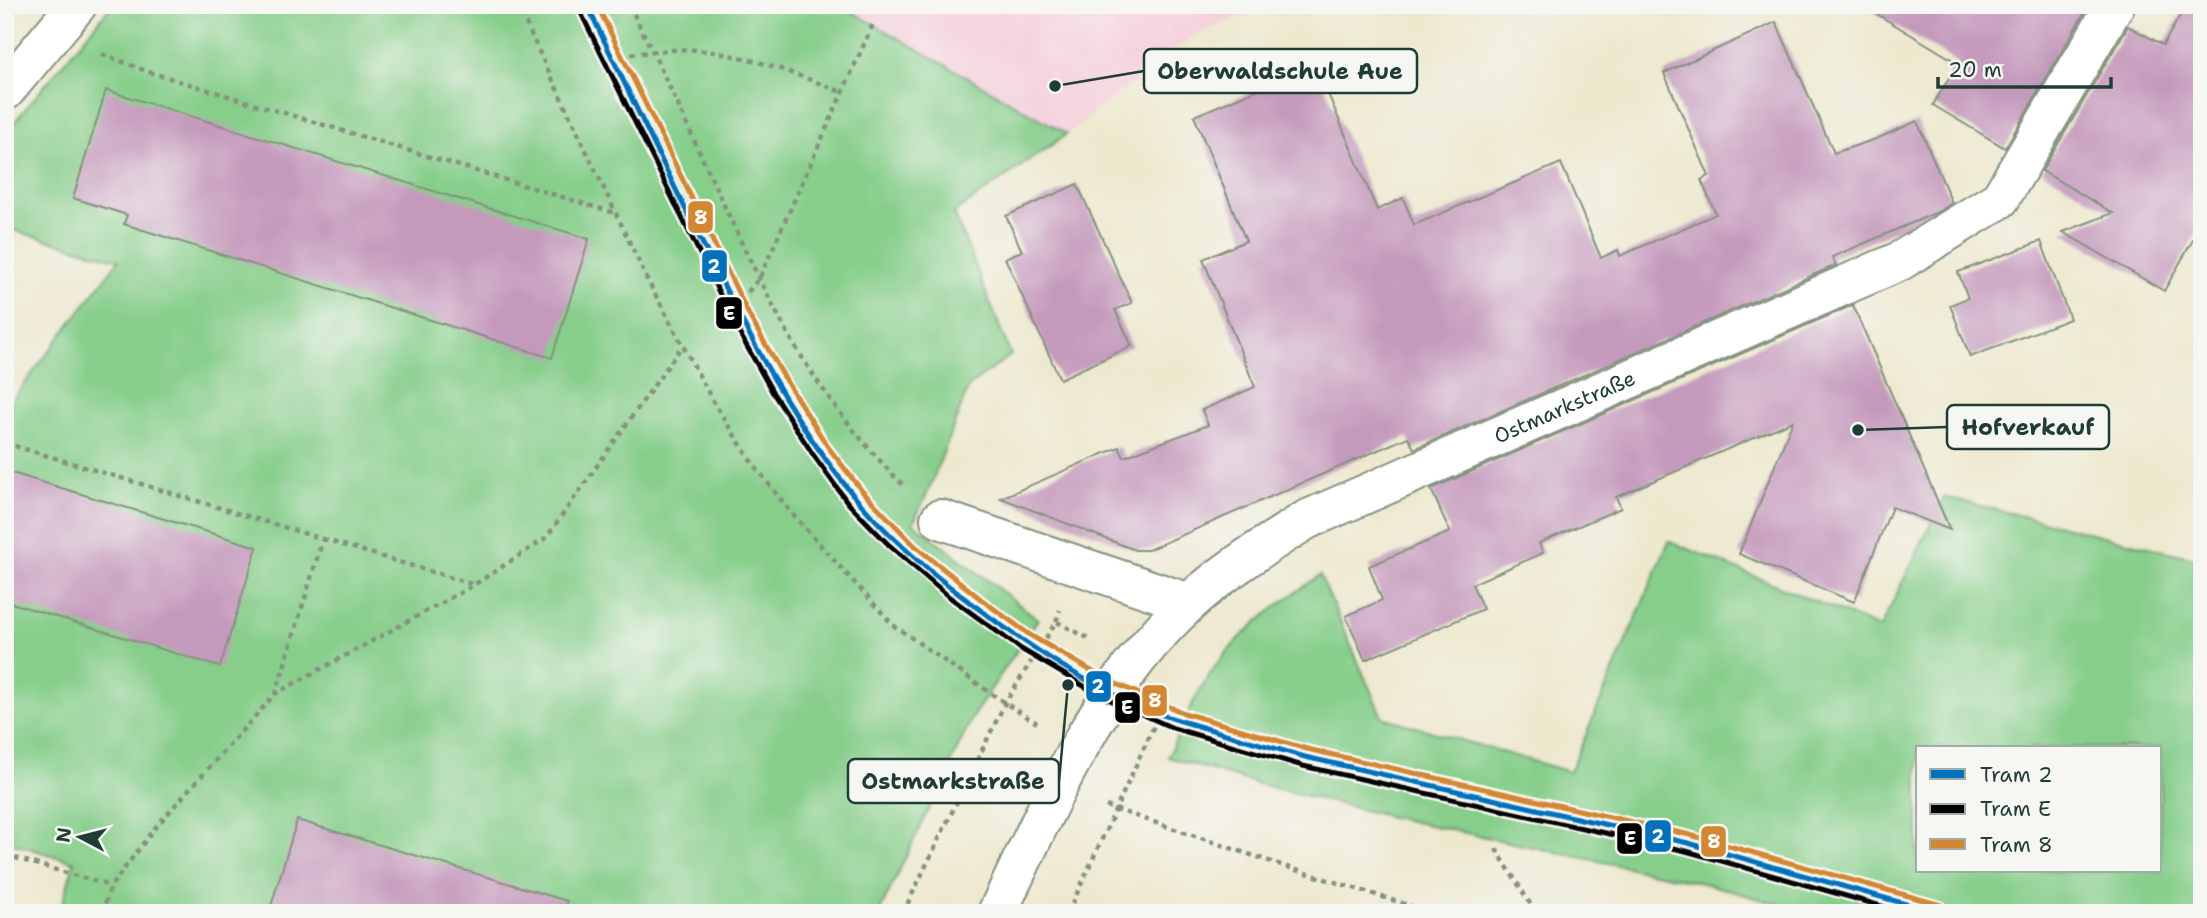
<svg xmlns="http://www.w3.org/2000/svg" width="2207" height="918" viewBox="0 0 2207 918" font-family="'Shantell Sans',sans-serif">
<style>
.built{fill:#f5cfdb}
.green{fill:#86ce8a;stroke:#52865f;stroke-width:2;fill-rule:evenodd}
.building{fill:#c49abc}
.lines{fill:none;stroke-linecap:round;stroke-linejoin:round}
.minor-casing{stroke:#869281;stroke-width:42}
.path{stroke:#869281;stroke-width:4.5;stroke-dasharray:5 5;stroke-linecap:butt}
.minor{stroke:#fff;stroke-width:38}
.tram-1-casing{stroke:#f6f6f2;stroke-width:10}
.tram-2-casing{stroke:#f6f6f2;stroke-width:10}
.tram-3-casing{stroke:#f6f6f2;stroke-width:10}
.tram-1{stroke:#0071bc;stroke-width:5}
.tram-2{stroke:#000;stroke-width:5}
.tram-3{stroke:#d28733;stroke-width:5}
.labels{text-anchor:middle;stroke-width:7;stroke-linejoin:round;paint-order:stroke}
.street-label{font-size:21px;fill:#1f3d34;stroke:#f6f6f2}
.leader{fill:none;stroke:#1f3d34;stroke-width:2.5}
.callout-dot{fill:#1f3d34;stroke:#f6f6f2;stroke-width:2.5}
.callout{fill:#f6f6f2;stroke:#1f3d34;stroke-width:2.5}
.callout-label{font-size:23px;text-anchor:middle;font-weight:bold;fill:#1f3d34}
.line-badge{stroke:#f6f6f2;stroke-width:2.5}
.badge-label{font-size:19px;text-anchor:middle;font-weight:bold;fill:#fff}
</style>
<rect width="100%" height="100%" fill="#f6f6f2"/>
<filter id="ink" filterUnits="userSpaceOnUse"><feTurbulence type="fractalNoise" baseFrequency=".0143" numOctaves="2"/><feDisplacementMap in="SourceGraphic" scale="14" xChannelSelector="R" yChannelSelector="G"/><feConvolveMatrix kernelMatrix="1 2 1 2 8 2 1 2 1" color-interpolation-filters="sRGB"/></filter>
<filter id="wash" filterUnits="userSpaceOnUse"><feTurbulence type="fractalNoise" baseFrequency=".00686" numOctaves="4" result="noise"/><feDisplacementMap in="SourceGraphic" scale="28" xChannelSelector="R" yChannelSelector="G"/><feGaussianBlur stdDeviation="1.57" result="paint"/><feColorMatrix in="noise" values="0 0 0 0 0 0 0 0 0 0 0 0 0 0 0 0 0 1.4 0 .05"/><feComposite in="paint" operator="in"/></filter>
<g filter="url(#wash)">
<rect width="100%" height="100%" fill="#ede8ce"/>
<path class="built" d="M840 5H1268L1191 37 1067 134Z"/>
<path class="green" d="M112 5H840L1067 134 954 213 1011 355 969 386 929 489 913 523 1038 619 973 716 879 913H60L74 862 5 841V409L119 260 5 228V133Z
M1944 497 2202 560V913H1809L1707 884 1391 817 1255 783 1168 757C1180 731 1190 704 1206 680 1234 635 1277 605 1320 575L1382 717 1570 772 1669 541 1880 628ZM1918 748H2160V871H1918Z"/>
<g id="blocks">
<path class="building" d="M1862 5H2089L2005 148 1933 105 1958 63Z
M2186 5H2202V224L2164 291 2063 232 2113 213 2042 171 2128 26 2163 45Z
M1776 22 1834 153 1876 139 1917 121 1952 203 1940 211 1832 257 1836 265 1414 449 1408 437 1148 550H1135L1001 498 1119 447 1124 457 1208 425 1202 410 1255 387 1203 259 1246 241 1194 116 1316 65 1377 210 1403 198 1414 225 1561 163 1601 258 1618 250 1620 256 1716 214 1701 180 1709 176 1664 73Z
M106 90 589 239 552 358 124 224 127 215 73 198Z
M1077 184 1132 303 1115 310 1132 346 1060 379 1005 258 1022 251 1006 216Z
M2041 241 2070 319 1970 357 1950 305 1968 298 1958 272Z
M1853 305 1950 530 1892 507 1854 602 1739 554 1793 421 1616 497 1621 508 1539 543 1543 553 1472 584 1483 609 1365 660 1346 616 1382 600 1369 566 1450 532 1431 489Z
M5 471 257 547 220 667 5 601Z
M297 820 567 901 565 913H269Z"/>
</g>
</g>
<g filter="url(#ink)">
<use href="#blocks" fill-opacity="0" stroke="#869281" stroke-width="2"/>
<g class="lines">
<defs>
<g id="minor">
<path d="M5 91 77 5"/>
<path d="M940 519 1189 603"/>
<path id="s1" d="M997 913C1050 803 1097 687 1189 603 1224 571 1266 545 1306 520L1900 261 2000 199 2115 5"/>
</g>
</defs>
<use href="#minor" class="minor-casing"/>
<path class="path" d="M517 5 648 281 714 403 753 464 794 516 893 625 1005 703 1037 723
M629 5C685 112 729 226 787 332 818 387 858 440 903 485
M102 54 149 72 615 213
M631 54C653 52 676 48 697 50 749 55 796 74 844 93
M748 292 760 277 873 24
M5 443 323 539 276 693
M323 539 472 584
M1057 622 1090 639
M1106 806 1290 868 1434 913
M1496 849 1536 913
M5 855 111 886
M102 913 111 886 154 829 275 694 474 585 546 538 682 346
M903 913 1005 703 1056 622 1060 610
M1068 913 1154 726"/>
<use href="#minor" class="minor"/>
<defs>
<path id="tram-1" d="M587 5C629 92 670 180 714 266 754 346 797 427 854 496 900 551 959 596 1018 637 1067 671 1123 704 1181 721L1305 757 1688 843 1938 913"/>
<path id="tram-2" d="M579 9 736 327 773 393 814 456 848 503 889 545 948 596 1021 649 1099 695 1173 728 1303 766 1686 851 1906 913"/>
<path id="tram-3" d="M597 5 751 319 788 384 828 447 862 491 915 546 982 600 1030 635 1107 680 1184 713 1307 749 1690 835 1941 905"/>
</defs>
<use href="#tram-1" class="tram-1-casing"/>
<use href="#tram-2" class="tram-2-casing"/>
<use href="#tram-3" class="tram-3-casing"/>
<use href="#tram-1" class="tram-1"/>
<use href="#tram-2" class="tram-2"/>
<use href="#tram-3" class="tram-3"/>
</g>
</g>
<g class="labels">
<g class="street-label">
<text dy="7" stroke="none"><textPath href="#s1" startOffset="793">Ostmarkstraße</textPath></text>
</g>
</g>
<path class="leader" d="M1055 86L1144 71M1858 430L1947 427M1068 685L1059 781"/>
<g class="callout-dot">
<circle cx="1055" cy="86" r="7"/>
<circle cx="1858" cy="430" r="7"/>
<circle cx="1068" cy="685" r="7"/>
</g>
<g class="callout">
<rect x="1144" y="49" width="273" height="44" rx="7"/>
<rect x="1947" y="405" width="162" height="44" rx="7"/>
<rect x="848" y="759" width="211" height="44" rx="7"/>
</g>
<g class="callout-label">
<text x="1280" y="79">Oberwaldschule Aue</text>
<text x="2028" y="435">Hofverkauf</text>
<text x="953" y="789">Ostmarkstraße</text>
</g>
<g class="line-badge">
<rect x="687" y="200" width="27" height="34" rx="7" fill="#d28733"/>
<rect x="701" y="249" width="27" height="34" rx="7" fill="#0071bc"/>
<rect x="715" y="296" width="28" height="34" rx="7" fill="#000"/>
<rect x="1085" y="670" width="27" height="33" rx="7" fill="#0071bc"/>
<rect x="1141" y="684" width="27" height="33" rx="7" fill="#d28733"/>
<rect x="1114" y="691" width="27" height="33" rx="7" fill="#000"/>
<rect x="1644" y="819" width="28" height="34" rx="7" fill="#0071bc"/>
<rect x="1616" y="822" width="27" height="33" rx="7" fill="#000"/>
<rect x="1700" y="825" width="27" height="33" rx="7" fill="#d28733"/>
</g>
<g class="badge-label">
<text x="701" y="224">8</text>
<text x="714" y="273">2</text>
<text x="729" y="320">E</text>
<text x="1098" y="693">2</text>
<text x="1155" y="707">8</text>
<text x="1127" y="714">E</text>
<text x="1658" y="843">2</text>
<text x="1630" y="845">E</text>
<text x="1714" y="848">8</text>
</g>
<rect width="2207" height="918" fill="none" stroke="#f6f6f2" stroke-width="28"/>
<rect x="1916" y="746" width="245" height="126" fill="#f6f6f2" stroke="#a0aca6" stroke-width="2"/>
<rect x="1930" y="769" width="35" height="10" fill="#0071bc" stroke="#a0aca6" stroke-width="2"/>
<text x="1980" y="782" font-size="21" fill="#1f3d34">Tram 2</text>
<rect x="1930" y="804" width="35" height="10" fill="#000000" stroke="#a0aca6" stroke-width="2"/>
<text x="1980" y="816" font-size="21" fill="#1f3d34">Tram E</text>
<rect x="1930" y="839" width="35" height="10" fill="#d28733" stroke="#a0aca6" stroke-width="2"/>
<text x="1980" y="852" font-size="21" fill="#1f3d34">Tram 8</text>
<g transform="translate(80 837) rotate(277)" stroke="#f6f6f2" stroke-width="5" paint-order="stroke">
<path d="M0-5L12 26L0 18L-12 26Z" fill="#1f3d34"/>
<text y="-10" font-size="19" font-weight="bold" text-anchor="middle" fill="#1f3d34">N</text>
</g>
<path d="M1938 77v10h173v-10" fill="none" stroke="#1f3d34" stroke-width="3.5"/>
<text x="1948" y="77" font-size="21" fill="#1f3d34" stroke="#f6f6f2" stroke-width="5" paint-order="stroke">20 m</text>
</svg>
